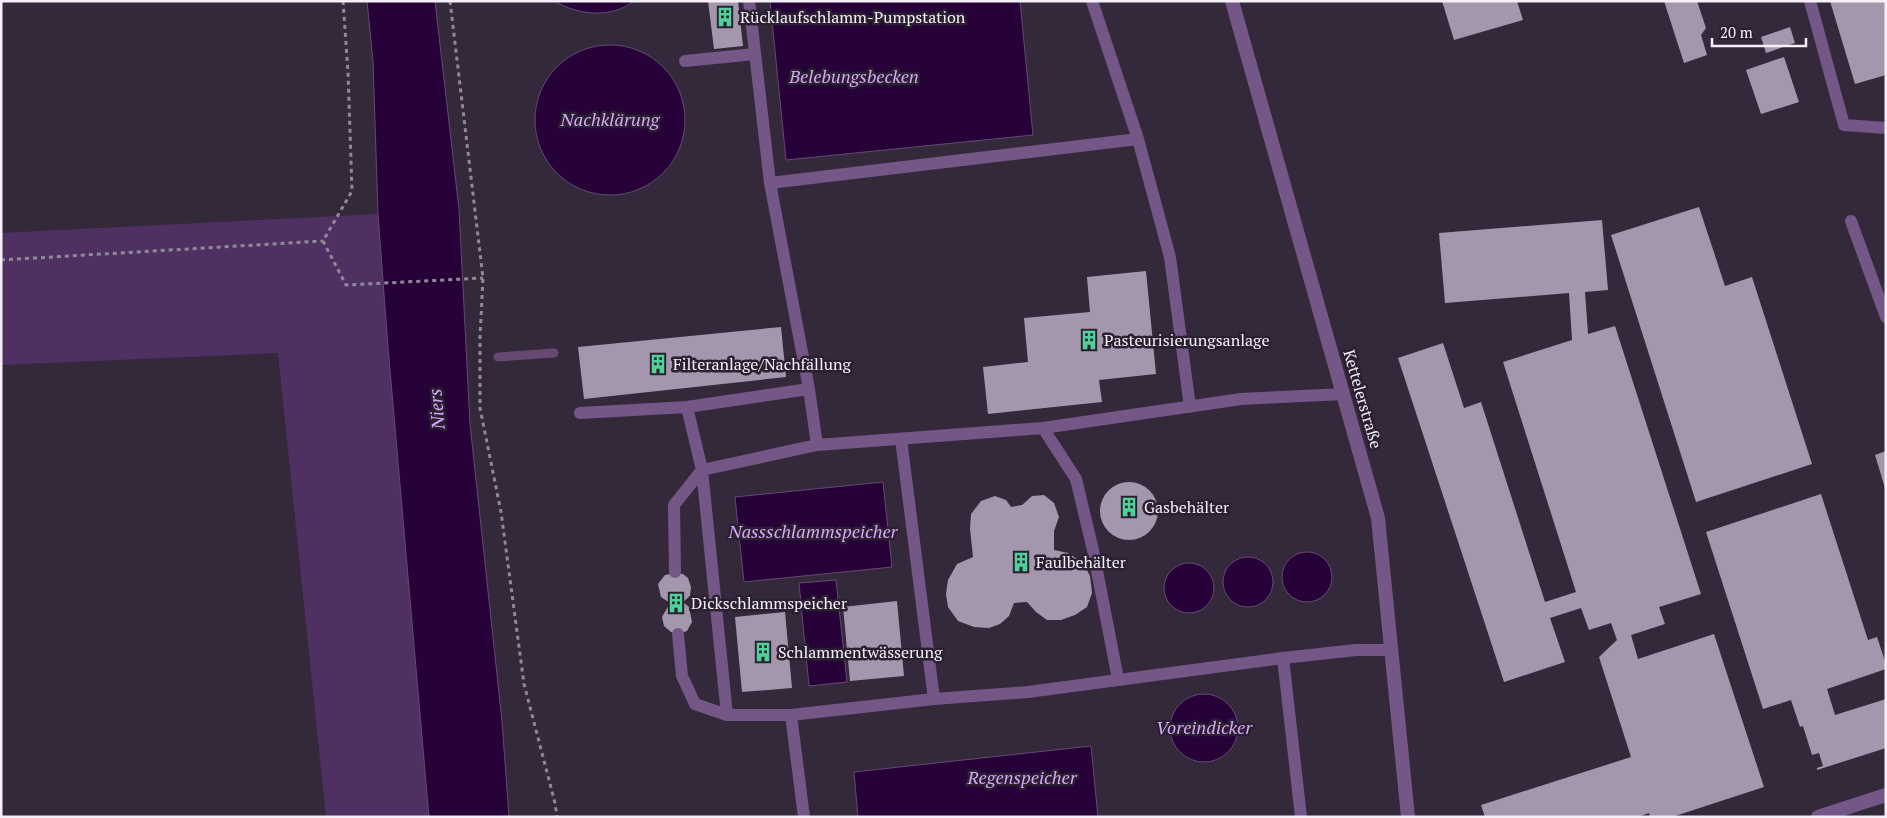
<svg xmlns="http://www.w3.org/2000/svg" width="1887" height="818" viewBox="0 0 1887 818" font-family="'PT Serif',serif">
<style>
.green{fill:#4f3062}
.water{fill:#270239;stroke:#654973}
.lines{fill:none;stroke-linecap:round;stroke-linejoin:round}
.stream{stroke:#654973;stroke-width:9}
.building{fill:#a497ad}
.path{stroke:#918997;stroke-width:3;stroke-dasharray:4 4;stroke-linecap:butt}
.service{stroke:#745687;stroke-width:12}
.minor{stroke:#745687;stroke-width:14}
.labels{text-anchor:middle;stroke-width:5;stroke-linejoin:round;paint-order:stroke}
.poi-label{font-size:16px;fill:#f5effa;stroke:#2a2031;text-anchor:start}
.street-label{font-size:16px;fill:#f5effa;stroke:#2a2031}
.water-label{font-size:18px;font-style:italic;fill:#d8a7f9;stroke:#2a2031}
</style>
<rect width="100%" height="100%" fill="#34293b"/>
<path class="green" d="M378 214 429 817H326L278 353 1 365V233Z"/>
<path class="water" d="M367 1H435L459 209 470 424 502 721 509 817H429L388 347 378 214 373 61Z
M554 1H634C611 19 578 15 554 1Z
M770 1H1020L1033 135 786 160Z
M535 120a75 75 0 1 1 150 0a75 75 0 1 1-150 0Z
M883 482 892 567 744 582 735 497Z
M1282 577a25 25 0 1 1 50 0a25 25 0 1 1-50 0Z
M1223 582a25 25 0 1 1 50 0a25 25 0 1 1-50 0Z
M1164 588a25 25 0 1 1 50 0a25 25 0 1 1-50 0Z
M836 580 847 682 809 686 799 583Z
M1170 728a34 34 0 1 1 68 0a34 34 0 1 1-68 0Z
M1091 746 1098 817H858L854 772Z"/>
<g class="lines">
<path class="stream" d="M498 357 554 353"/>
</g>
<path class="building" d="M708 1H738L743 46 714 49Z
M1442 1H1517L1523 20 1454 40Z
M1664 1H1697L1706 28 1701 35 1707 55 1684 63Z
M1830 1H1886V75L1855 84Z
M1790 27 1795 43 1766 53 1761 37Z
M1784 57 1799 102 1761 114 1746 70Z
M1699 207 1725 286 1752 277 1812 464 1696 502 1611 235Z
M1602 220 1608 290 1585 292 1588 334 1615 326 1701 594 1659 607 1665 624 1631 635 1638 659 1714 634 1764 787 1672 817H1650L1649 813 1638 817H1485L1481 805 1631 757 1599 657 1617 640 1611 623 1589 630 1581 608 1550 618 1565 662 1504 682 1398 358 1443 343 1464 408 1481 402 1545 602 1576 592 1503 362 1572 340 1569 293 1445 303 1439 233Z
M1146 271 1156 374 1099 380 1102 402 988 414 983 367 1028 362 1024 318 1090 312 1087 277Z
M781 327 786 377 584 399 578 347Z
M1886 451V488H1885L1875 455Z
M1100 511a29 29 0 1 1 58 0a29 29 0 1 1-58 0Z
M1821 494 1868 640 1877 637 1886 664V669L1827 689 1835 715 1886 699V748L1817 770V768L1823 766 1819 753 1812 755 1803 726 1800 727 1791 700 1763 709 1706 532Z
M1044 495 1054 503 1059 517 1054 531V550L1068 553 1077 559 1085 566 1090 576 1092 593 1087 607 1075 615 1061 620H1047L1036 612 1027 602 1014 603 1009 616 1000 624 989 628 974 627 958 621 948 607 946 594 948 580 957 564 973 557 970 529 971 514 981 501 995 496 1006 500 1011 507 1022 505 1032 496Z
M675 573 683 574 688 578 691 587 690 596 683 602 689 607 692 622 687 631 678 634 671 632 664 626 662 617 670 603 661 597 658 584 665 575Z
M897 601 904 676 850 681 843 607Z
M785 612 792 688 742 692 735 617Z"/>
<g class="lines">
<path class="path" d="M343 1 348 72 352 191 323 241 346 285 483 278
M450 1 483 278 480 337V408L501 512 524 684 555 803 557 817
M1 260 323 241"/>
<path class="service" d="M749 1 770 183 809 389 817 445
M1092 1 1138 139 1170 257 1190 407
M1810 1 1844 125 1886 128
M685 61 755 54
M770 183 1138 139
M1851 221 1886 317
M1344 394 1241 399 1043 428 817 445 702 470 727 715H791L934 699 1028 692 1283 658 1356 650H1392
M580 413 687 407 809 389
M1043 428 1076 479 1093 550 1118 679
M901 439 934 699
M675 572 674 505 702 470 687 407
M678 634 682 676 695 704 727 715
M1283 658 1301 817
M791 715 804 817"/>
<path class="minor" d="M1232 1 1378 518 1408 817
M1818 817 1886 795"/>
</g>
<defs>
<symbol id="building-bare" viewBox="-9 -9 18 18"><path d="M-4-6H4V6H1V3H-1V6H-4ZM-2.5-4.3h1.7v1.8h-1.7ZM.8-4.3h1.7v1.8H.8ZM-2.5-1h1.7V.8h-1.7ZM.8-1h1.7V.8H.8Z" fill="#4dd39a" stroke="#2a2031" stroke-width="2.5" paint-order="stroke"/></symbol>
</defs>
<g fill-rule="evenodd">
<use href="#building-bare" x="711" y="3" width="28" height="28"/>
<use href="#building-bare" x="1075" y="326" width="28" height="28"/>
<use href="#building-bare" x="644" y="350" width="28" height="28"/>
<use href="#building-bare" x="1115" y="493" width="28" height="28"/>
<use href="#building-bare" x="1007" y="548" width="28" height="28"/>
<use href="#building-bare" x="662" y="589" width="28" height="28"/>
<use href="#building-bare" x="749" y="638" width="28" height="28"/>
</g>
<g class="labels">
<g class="poi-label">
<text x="740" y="23">Rücklaufschlamm-Pumpstation</text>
<text x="1104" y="346">Pasteurisierungsanlage</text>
<text x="673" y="370">Filteranlage/Nachfällung</text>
<text x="1144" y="513">Gasbehälter</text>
<text x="1036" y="568">Faulbehälter</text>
<text x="691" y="609">Dickschlammspeicher</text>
<text x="778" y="658">Schlammentwässerung</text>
</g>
<g class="street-label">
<text transform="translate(1363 399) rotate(74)" y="6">Kettelerstraße</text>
</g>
<g class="water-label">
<text x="854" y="83">Belebungsbecken</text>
<text x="610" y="126">Nachklärung</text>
<text transform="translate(437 409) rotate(-95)" y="6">Niers</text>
<text x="813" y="538">Nassschlammspeicher</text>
<text x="1204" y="734">Voreindicker</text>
<text x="1022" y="784">Regenspeicher</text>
</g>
</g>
<rect width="1887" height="818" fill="none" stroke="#f5effa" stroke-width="5"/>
<path d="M1712 38v8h94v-8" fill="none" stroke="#f5effa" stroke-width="2.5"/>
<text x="1720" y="38" font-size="15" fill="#f5effa" stroke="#2a2031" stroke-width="4" paint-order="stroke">20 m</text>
</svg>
